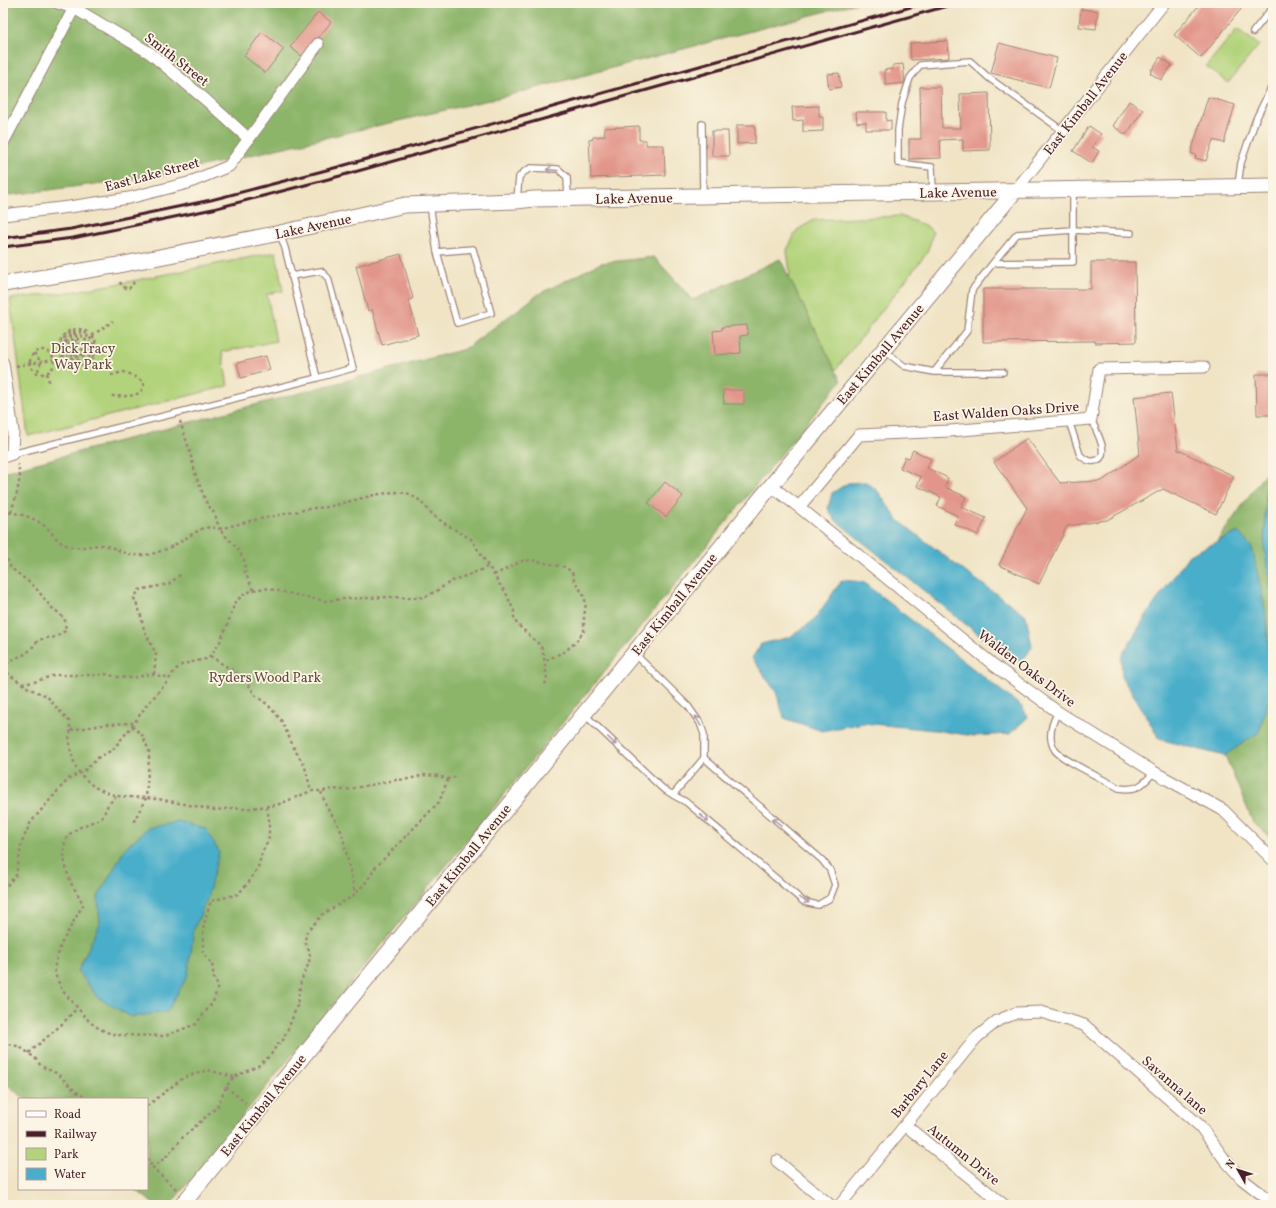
<svg xmlns="http://www.w3.org/2000/svg" width="1276" height="1208" viewBox="0 0 1276 1208" font-family="Vollkorn,serif">
<style>
.green{fill:#b2d37b;stroke:#7e7953}
.forest{fill:#8db56b;stroke:#6c6a4b}
.water{fill:#4aaeca;stroke:#4a667a}
.building{fill:#e2968a}
.lines{fill:none;stroke-linecap:round;stroke-linejoin:round}
.lane-casing{stroke:#9d8278;stroke-width:8}
.street-casing{stroke:#9d8278;stroke-width:13}
.secondary-casing{stroke:#9d8278;stroke-width:17}
.path{stroke:#9d8278;stroke-width:2.5;stroke-dasharray:3 3;stroke-linecap:butt}
.lane{stroke:#fff;stroke-width:5.5}
.street{stroke:#fff;stroke-width:11}
.secondary{stroke:#fff;stroke-width:15}
.rail{stroke:#4a1f2b;stroke-width:3}
.oneway{stroke:#ae9aa0}
.labels{text-anchor:middle;stroke-width:3.5;stroke-linejoin:round;paint-order:stroke}
.street-label{font-size:14px;fill:#4a1f2b;stroke:#fcf5e5}
.park-label{font-size:14px;fill:#644c3f;stroke:#fcf5e5}
</style>
<rect width="100%" height="100%" fill="#fcf5e5"/>
<filter id="ink" filterUnits="userSpaceOnUse"><feTurbulence type="fractalNoise" baseFrequency=".025" numOctaves="2"/><feDisplacementMap in="SourceGraphic" scale="8" xChannelSelector="R" yChannelSelector="G"/><feConvolveMatrix kernelMatrix="1 2 1 2 8 2 1 2 1" color-interpolation-filters="sRGB"/></filter>
<filter id="wash" filterUnits="userSpaceOnUse"><feTurbulence type="fractalNoise" baseFrequency=".012" numOctaves="4" result="noise"/><feDisplacementMap in="SourceGraphic" scale="16" xChannelSelector="R" yChannelSelector="G"/><feGaussianBlur stdDeviation="0.9" result="paint"/><feColorMatrix in="noise" values="0 0 0 0 0 0 0 0 0 0 0 0 0 0 0 0 0 1.4 0 .05"/><feComposite in="paint" operator="in"/></filter>
<g filter="url(#wash)">
<rect width="100%" height="100%" fill="#f0e4c5"/>
<path class="green" d="M1237 29 1259 45 1228 83 1206 66Z
M900 216 927 226 933 232 930 244 926 254 817 394 788 284 790 273 787 250 797 230 814 220Z
M276 252 283 291 267 294 276 341 222 352 228 386 28 436 10 299 70 292 127 282Z"/>
<path class="forest" d="M3 3H857L506 96 164 175 3 196Z
M654 257 693 300 780 259 841 381 170 1205H155L135 1189H147V1099H25L3 1081V472L465 349 539 294 601 263Z
M1273 462V840L1253 822 1166 614Z"/>
<path class="water" d="M866 482 877 490 898 520 964 571 1026 615 1032 647 1022 662 1012 661 835 520 828 509 832 493 848 483Z
M1273 487V602L1264 548 1266 488Z
M1238 532 1252 548 1265 608 1272 686 1259 732 1224 756 1159 739 1137 700 1122 678 1121 657 1145 617 1189 555Z
M842 580 863 582 1022 707 1028 717 1010 734 974 736 934 730 863 723 822 731 784 718 776 692 752 658 761 644 790 637 813 621Z
M178 822 206 829 219 852 207 899 194 929 188 975 167 1012 131 1017 97 997 78 971 100 923 98 897 126 847 148 828Z"/>
<g id="blocks">
<path class="building" d="M1070 3H1083L1082 7 1069 5Z
M1201 3H1246L1201 58 1174 35Z
M1081 9 1098 11 1096 29 1079 27Z
M318 12 331 22 303 57 290 47Z
M262 32 284 49 265 73 244 56Z
M948 41 949 58 911 60 910 43Z
M999 43 1057 58 1049 88 991 73Z
M1160 57 1172 65 1161 80 1150 73Z
M903 64 905 83 886 85 884 70 893 69V65Z
M839 73 841 87 829 89 827 74Z
M920 87H941L942 128H961L960 94 989 93 990 150 963 151V139L940 140 941 158 909 159V139H921Z
M1208 97 1235 105 1224 143 1213 140 1206 161 1195 158 1196 155 1191 153Z
M1129 101 1143 110 1126 135 1113 126Z
M819 106V117H823V131L803 132V120L793 121 792 107Z
M856 112H886V121L891 120V130H866V122L857 123Z
M737 125H755V143L737 144Z
M639 126V140H646V145H664L665 175 591 178 589 140 593 139V137L605 136 604 128Z
M1089 126 1101 134 1092 147 1099 151 1092 163 1073 151Z
M712 131H728L729 156H712Z
M401 254 413 298 409 301 418 335 382 345 372 309 368 311 356 266Z
M1091 262H1135L1136 342 1095 343V341L983 342V289H1091Z
M747 325 748 335 740 336 741 353 715 355 713 331 722 330V327Z
M266 356 270 370 241 378 237 363Z
M1256 374H1273V415H1257Z
M723 390H744V404H724Z
M1171 393 1178 450 1234 476 1216 514 1163 489 1107 520 1067 526 1039 584 999 565 1027 508 994 462 1027 438 1060 483 1102 481 1140 454 1134 397Z
M913 450 931 459 927 468 948 478 945 487 966 497 961 507 986 518 978 535 954 524 958 516 937 506 941 497 917 486 921 477 900 468 905 457 909 458Z
M665 482 683 496 666 517 648 503Z"/>
</g>
</g>
<g filter="url(#ink)">
<use href="#blocks" fill-opacity="0" stroke="#9d8278" stroke-width="1"/>
<g class="lines">
<defs>
<path id="lane" d="M1253 32 1273 7
M702 124 703 194
M1238 185 1241 163 1256 119 1273 84
M933 192 932 167 898 163V130L902 103 910 78 920 65 970 61 989 78 1063 131
M517 199 519 177 524 172 531 168 558 169 567 177 568 198
M430 205 437 252 457 323 491 313 473 249 437 252
M993 263 1017 234 1073 230 1131 233
M291 276 321 271 328 278 353 368 317 378
M884 350 904 366 934 372 967 331 972 290 993 263 1073 262V191
M934 372H1003
M1069 421 1080 455C1084 459 1089 462 1094 461 1113 458 1095 429 1091 419
M12 454 317 378 285 248 280 234
M635 654 688 706 700 723 704 734V758L673 795
M1058 712C1052 723 1047 738 1055 750 1060 759 1107 781 1119 788 1137 791 1143 785 1154 772
M584 714 662 788 673 795 686 802 804 902 818 905 830 898 835 885 830 870 822 860 704 758"/>
<path id="street" d="M58 3 74 8 150 53 207 101 249 139
M3 143 74 8
M1015 191 1164 3
M3 215 69 207 129 198 188 183 229 166 318 44
M3 363 13 431 12 454 3 457
M771 486 799 507 995 666 1058 712 1154 772 1223 810 1273 860
M799 507 859 435 950 431 1091 419 1099 369 1204 367
M905 1125 1004 1205
M777 1161 830 1205
M840 1205 976 1038 997 1021 1016 1013 1041 1012 1084 1025 1200 1126 1225 1160 1242 1179 1273 1203"/>
<path id="secondary" d="M3 284 119 265 280 233 405 205 516 201 534 199 1273 186
M182 1205 268 1099 771 486 1015 191"/>
</defs>
<use href="#lane" class="lane-casing"/>
<use href="#street" class="street-casing"/>
<use href="#secondary" class="secondary-casing"/>
<path class="path" d="M120 282 122 286 128 289 133 285 134 279
M78 346 79 341 77 338C73 339 71 340 69 344 62 359 93 364 86 342H85C85 344 86 348 85 351 80 361 65 353 73 342L77 341C75 345 68 350 78 353L82 351 83 347 82 342 84 340H88C91 345 91 350 88 355 75 372 54 342 74 336 79 335 83 337 87 337L88 333C85 330 81 329 77 329 49 331 57 373 83 365 96 362 99 348 94 337H93C93 340 95 343 95 346 95 352 93 357 89 360 72 375 51 347 68 334 74 330 80 330 86 333L85 334C79 333 73 332 68 338 51 357 89 374 92 349 93 345 91 341 90 337L113 321
M30 362a12 12 0 1 1 24 0a12 12 0 1 1-24 0Z
M34 353 41 362 37 373
M16 366 53 360
M47 373 49 382
M111 375C115 375 120 372 124 372 129 373 142 380 144 384 142 399 123 396 111 396
M180 421 189 449 196 476 207 504 215 514 219 528
M11 512 17 493 20 477 18 464
M3 513C17 511 35 518 46 527 52 532 57 542 66 545 78 550 89 545 102 545 113 546 123 554 134 555 152 557 171 548 186 538 198 531 205 524 219 529
M3 548 11 568 35 587 51 607 60 614 66 622 65 631 56 637 46 638 39 640 27 653 8 662 3 666
M494 575 522 561 531 560 565 567 572 572 574 580 583 594 586 603 584 617V631L575 643 564 652 544 661
M253 590 245 572 244 560 237 548 219 529 254 520 314 508 328 507 374 495 394 492 407 493 418 499 433 515 447 525 471 539 494 575 498 582 506 593 514 611V617L517 624 540 645 543 651 547 679 545 685
M210 656 238 674 248 684 255 695 268 705 281 720 295 750 305 767 311 791
M3 668 11 676 30 689 47 696 54 705 69 721 71 730 69 736 71 752 76 768 82 776 90 783 94 787 116 796 158 799 215 810 233 808 243 809 277 805 311 791H324L332 789 345 790 395 780 409 779 424 775 438 776 448 779 456 777
M154 674 156 654 144 630 140 612 134 598 139 590 169 584 181 574
M22 684 34 682 55 675H96L105 674 118 677 132 678 151 674 170 678
M132 726 143 736 149 751V759L146 798 133 823
M71 730 109 724 133 723
M321 792 327 808 336 821 342 833 355 894
M116 796 108 805 102 818C93 822 75 828 69 835 59 846 66 871 71 883 75 890 80 897 83 905L61 944 55 965V974L62 990 88 1020 95 1026 106 1032 117 1035 165 1036 196 1024 213 1002 218 986 214 978 212 964 203 952V930L206 916 211 901 238 894 249 882 258 867 262 853 269 838V817L266 807
M3 890 16 875 22 841 31 822 61 787 70 778 83 772 99 757 107 753 114 748 132 726 146 706 168 681 175 670 183 664 206 659 210 656 219 644 227 626 235 602 243 595 253 590 265 588 325 601 343 599 389 597 409 598 425 597 436 591 452 581 481 570 488 566
M3 1043 17 1046 23 1049 35 1058 41 1066 58 1074 75 1091 88 1099
M29 1053 62 1024 77 1008
M226 1087 246 1103
M147 1106 183 1078 208 1070 234 1077
M147 1158 153 1168
M176 1189 153 1168 169 1154 183 1137 217 1107 226 1087 234 1077 258 1066 270 1056 277 1045 283 1040 290 1024 297 1006 301 981 309 963 310 952 305 942 306 933 323 914 353 896 367 881 375 868 439 802 448 779"/>
<use href="#lane" class="lane"/>
<use href="#street" class="street"/>
<use href="#secondary" class="secondary"/>
<path class="rail" d="M3 238 71 229 211 200 338 167 925 3
M3 247 73 238 213 209 340 176 958 3"/>
</g>
<defs><path id="oneway-shaft" d="M-6 0H5M1.5-3L5.5 0L1.5 3" fill="none" stroke-width="1.6" stroke-linecap="round" stroke-linejoin="round"/></defs>
<g class="oneway">
<use href="#oneway-shaft" transform="translate(552 170) rotate(-174)"/>
<use href="#oneway-shaft" transform="translate(698 721) rotate(-120)"/>
<use href="#oneway-shaft" transform="translate(612 741) rotate(44)"/>
<use href="#oneway-shaft" transform="translate(704 818) rotate(41)"/>
<use href="#oneway-shaft" transform="translate(777 822) rotate(-140)"/>
<use href="#oneway-shaft" transform="translate(804 900) rotate(26)"/>
</g>
</g>
<g class="labels">
<g class="street-label">
<text transform="translate(177 59) rotate(38)" y="5">Smith Street</text>
<text transform="translate(1085 103) rotate(-52)" y="5">East Kimball Avenue</text>
<text transform="translate(152 174) rotate(-15)" y="5">East Lake Street</text>
<text transform="translate(958 192) rotate(-1)" y="5">Lake Avenue</text>
<text transform="translate(634 198) rotate(-1)" y="5">Lake Avenue</text>
<text transform="translate(313 226) rotate(-12)" y="5">Lake Avenue</text>
<text transform="translate(880 354) rotate(-50)" y="5">East Kimball Avenue</text>
<text transform="translate(1006 411) rotate(-4)" y="5">East Walden Oaks Drive</text>
<text transform="translate(674 604) rotate(-51)" y="5">East Kimball Avenue</text>
<text transform="translate(1027 668) rotate(37)" y="5">Walden Oaks Drive</text>
<text transform="translate(468 855) rotate(-51)" y="5">East Kimball Avenue</text>
<text transform="translate(919 1084) rotate(-51)" y="5">Barbary Lane</text>
<text transform="translate(1175 1085) rotate(41)" y="5">Savanna lane</text>
<text transform="translate(263 1105) rotate(-51)" y="5">East Kimball Avenue</text>
<text transform="translate(964 1154) rotate(39)" y="5">Autumn Drive</text>
</g>
<g class="park-label">
<text x="83" y="353">Dick Tracy<tspan x="83" dy="16">Way Park</tspan></text>
<text x="265" y="682">Ryders Wood Park</text>
</g>
</g>
<rect width="1276" height="1208" fill="none" stroke="#fcf5e5" stroke-width="16"/>
<rect x="18" y="1098" width="130" height="92" fill="#fcf5e5" stroke="#b59f9b"/>
<rect x="26" y="1111" width="20" height="6" fill="#ffffff" stroke="#b59f9b"/>
<text x="54" y="1118" font-size="12" fill="#4a1f2b">Road</text>
<rect x="26" y="1131" width="20" height="6" fill="#4a1f2b" stroke="#b59f9b"/>
<text x="54" y="1138" font-size="12" fill="#4a1f2b">Railway</text>
<rect x="26" y="1148" width="20" height="12" fill="#b2d37b" stroke="#b59f9b"/>
<text x="54" y="1158" font-size="12" fill="#4a1f2b">Park</text>
<rect x="26" y="1168" width="20" height="12" fill="#4aaeca" stroke="#b59f9b"/>
<text x="54" y="1178" font-size="12" fill="#4a1f2b">Water</text>
<g transform="translate(1238 1170) rotate(309)" stroke="#fcf5e5" stroke-width="3" paint-order="stroke">
<path d="M0-3L7 15L0 10L-7 15Z" fill="#4a1f2b"/>
<text y="-6" font-size="11" font-weight="bold" text-anchor="middle" fill="#4a1f2b">N</text>
</g>
</svg>
